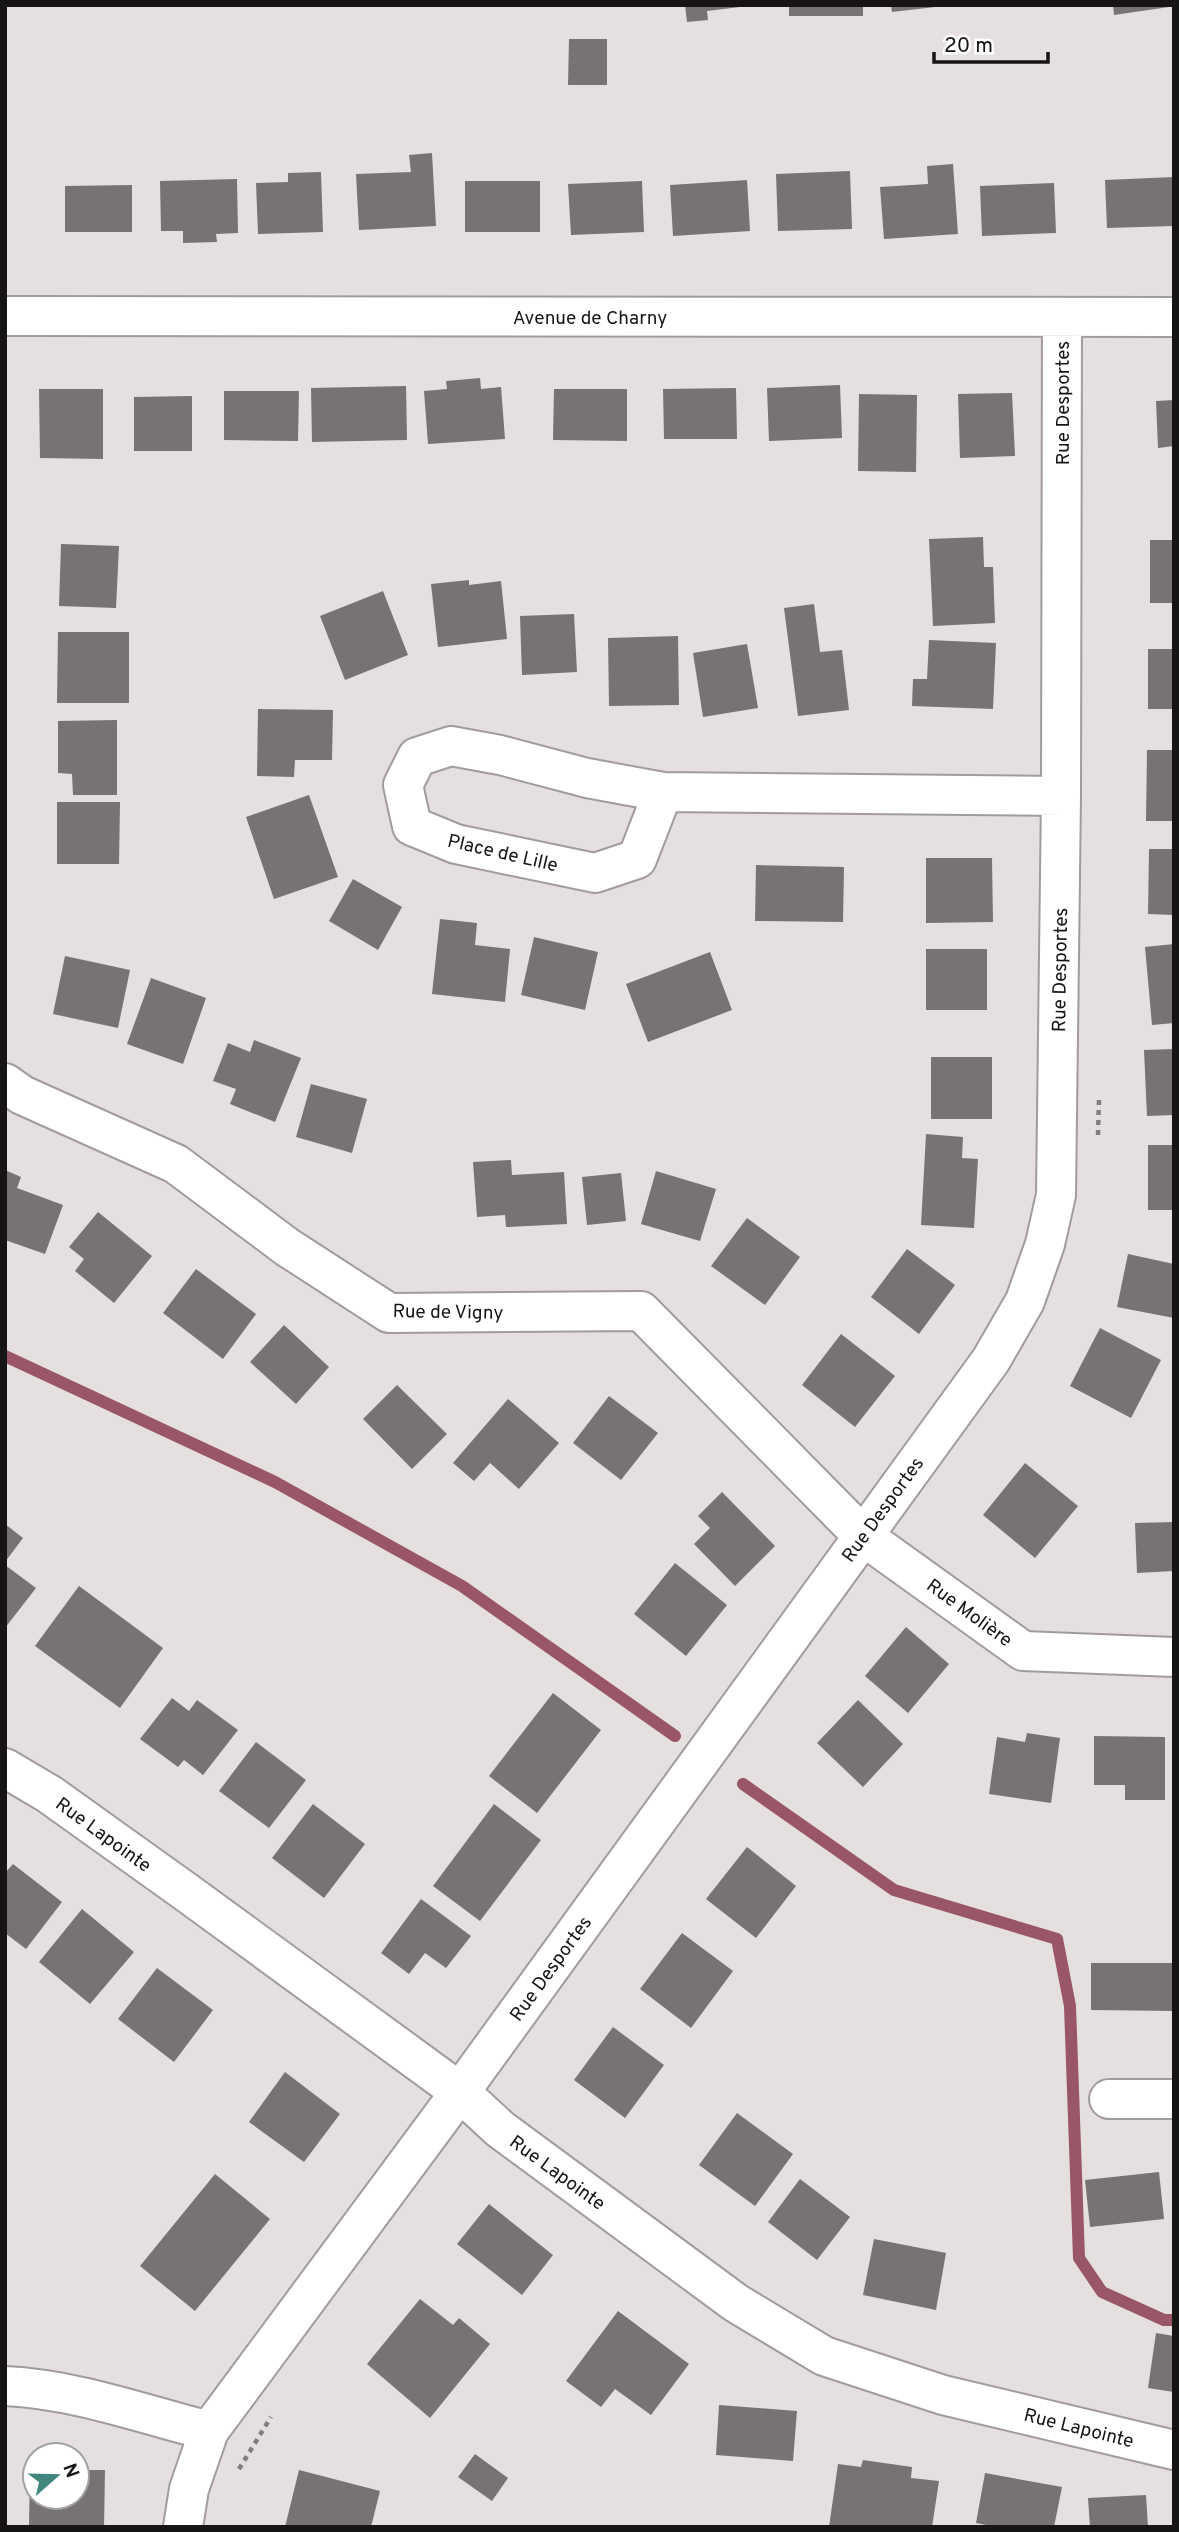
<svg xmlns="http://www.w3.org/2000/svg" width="1179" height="2532" viewBox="0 0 1179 2532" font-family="Overpass,sans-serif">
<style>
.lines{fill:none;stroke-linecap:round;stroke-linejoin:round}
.stream{stroke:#985666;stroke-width:12}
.building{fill:#777273}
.minor-casing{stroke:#a19b9c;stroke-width:42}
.path{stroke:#827e7f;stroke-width:4.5;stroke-dasharray:5 5;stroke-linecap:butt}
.minor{stroke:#fff;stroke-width:38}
.labels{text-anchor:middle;stroke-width:7;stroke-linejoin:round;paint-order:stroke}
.street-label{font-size:19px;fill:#161415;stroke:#fff}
</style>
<rect width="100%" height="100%" fill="#e5dfe0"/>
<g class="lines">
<path class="stream" d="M5 1356 275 1482 462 1586 675 1736
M743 1784 894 1890 1057 1939 1070 2006 1079 2258 1102 2292 1164 2320H1174"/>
</g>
<path class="building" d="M685 5H740V7L707 11 708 20 687 22Z
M789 5H863V16H789Z
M891 5H934L935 7 892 12Z
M1113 5H1169V7L1114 15Z
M569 39H607V85H568Z
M432 153 436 226 359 230 356 174 411 172 409 155Z
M953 164 958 234 884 239 880 187 928 184 927 166Z
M850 171 852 229 778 231 776 174Z
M321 172 323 232 258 234 256 183 288 182V173Z
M1174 177V226L1107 228 1105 180Z
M237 179 238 233 216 234 217 242 183 243V231H161L160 181Z
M747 180 750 231 673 236 670 185Z
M465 181H540V232H465Z
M642 181 644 232 571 235 568 184Z
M1054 183 1056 233 982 236 980 186Z
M132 185V232H65V186Z
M480 378 481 389 501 387 505 439 428 444 424 391 447 389 446 381Z
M840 385 842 438 769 441 767 388Z
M406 386 407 440 312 442 311 388Z
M736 388 737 439H664L663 389Z
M39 389H103V459L40 458Z
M554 389H627V441L553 440Z
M224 391H299L298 441 224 440Z
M1012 393 1015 456 960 458 958 394Z
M859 394 917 395 916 472 858 471Z
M192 396V451H134V397Z
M1174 400V446L1158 448 1156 401Z
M983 537 984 567H993L995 623 933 626 929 539Z
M1150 540H1174V603H1150Z
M61 544 119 546 116 608 59 606Z
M469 580V585L501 581 507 639 438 647 431 584Z
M383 591 408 655 345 680 320 616Z
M814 604 820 652 842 650 849 710 798 716 784 608Z
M574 614 577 672 522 675 520 616Z
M58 632H129V703H57Z
M678 636 679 705 609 706 608 638Z
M929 640 996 643 993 709 912 706 913 679H927Z
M747 644 758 708 703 717 693 653Z
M1148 649H1174V709H1148Z
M258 709 333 710 332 760H295L294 777 257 776Z
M117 720V795H73L72 774 58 773V721Z
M1147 750H1174V821H1146Z
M309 795 338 877 274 899 246 817Z
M57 802H120L119 864H57Z
M1149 849H1174V915L1148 914Z
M926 858H992L993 922 926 923Z
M756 865 844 867 843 922 755 921Z
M353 879 402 907 378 950 329 921Z
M440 919 477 923 475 945 510 949 505 1002 432 994Z
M534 937 598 952 585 1010 521 995Z
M1174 944V1023L1152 1025 1145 947Z
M926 949H987V1010H926Z
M710 952 732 1010 648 1042 626 984Z
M65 956 130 970 118 1028 53 1014Z
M151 978 206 998 183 1064 127 1044Z
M254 1040 301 1058 275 1122 230 1104 236 1089 213 1081 228 1043 250 1052Z
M1174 1049V1115L1147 1116 1144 1050Z
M931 1057H992V1119H931Z
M311 1084 367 1099 352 1153 296 1137Z
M926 1134 963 1137 962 1158 978 1159 974 1228 921 1225Z
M1148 1145H1174V1210H1148Z
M511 1160 512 1175 564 1172 567 1224 506 1227 505 1215 477 1217 473 1162Z
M5 1170 21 1177 17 1188 63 1205 45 1254 5 1240Z
M656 1171 716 1189 700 1241 641 1224Z
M621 1173 626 1221 587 1225 582 1177Z
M98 1212 152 1256 114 1303 75 1271 84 1259 69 1247Z
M747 1218 800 1257 765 1305 711 1266Z
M907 1249 955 1285 919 1334 871 1297Z
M1128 1254 1174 1264V1318L1117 1307Z
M196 1269 256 1314 223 1359 163 1313Z
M284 1325 329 1367 296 1404 250 1362Z
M1100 1328 1161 1360 1131 1418 1070 1386Z
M841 1334 895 1376 855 1427 802 1385Z
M397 1385 447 1434 412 1469 363 1419Z
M609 1396 658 1433 621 1480 573 1443Z
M508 1399 559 1443 519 1489 490 1463 474 1481 453 1463Z
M1025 1463 1078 1506 1035 1558 983 1515Z
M722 1492 775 1546 735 1586 694 1544 710 1528 698 1516Z
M1174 1522V1571L1137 1573 1135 1523Z
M5 1524 23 1538 5 1562Z
M675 1563 727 1605 686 1656 634 1614Z
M5 1565 36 1588 5 1628Z
M79 1586 163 1648 120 1708 35 1646Z
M906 1627 949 1664 908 1713 865 1676Z
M553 1693 601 1730 537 1813 489 1776Z
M172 1698 189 1711 197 1700 238 1730 203 1775 184 1760 178 1767 140 1739Z
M858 1700 903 1744 863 1787 817 1743Z
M1027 1733 1060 1738 1051 1803 989 1794 997 1737 1025 1742Z
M1094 1736 1165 1737V1800H1125V1785H1094Z
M256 1742 306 1780 269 1828 219 1791Z
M313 1804 365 1844 324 1898 272 1858Z
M494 1804 541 1840 480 1921 433 1886Z
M747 1847 796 1886 756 1938 706 1899Z
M13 1864 62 1902 26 1949 5 1933V1873Z
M421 1899 471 1936 446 1968 425 1953 409 1974 381 1953Z
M82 1909 134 1952 90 2004 39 1962Z
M682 1933 733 1971 691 2028 640 1989Z
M1091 1963H1174V2011L1091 2010Z
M157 1968 213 2010 174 2062 118 2019Z
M613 2027 664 2065 625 2118 574 2080Z
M285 2072 340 2114 304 2162 249 2122Z
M737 2113 793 2154 755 2206 699 2165Z
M1159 2172 1164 2219 1090 2227 1085 2180Z
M215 2174 270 2219 195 2311 140 2266Z
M800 2179 850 2217 817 2260 768 2222Z
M489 2204 553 2255 522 2295 457 2244Z
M874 2239 946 2253 936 2310 863 2295Z
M420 2299 453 2325 459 2318 490 2344 430 2418 367 2364Z
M618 2311 689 2364 651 2415 615 2389 601 2407 566 2381Z
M1156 2333 1174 2336V2392L1148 2388Z
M719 2405 797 2411 793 2461 716 2455Z
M475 2454 508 2478 492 2501 458 2477Z
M863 2460 912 2467 911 2478 939 2481 932 2527H829L838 2464 861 2467Z
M30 2469H35V2497H77V2470H105L104 2527H29Z
M299 2470 380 2491 371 2527H285Z
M985 2473 1062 2487 1054 2527H996L976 2523Z
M1146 2495 1148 2527H1090L1088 2498Z"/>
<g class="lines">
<defs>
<path id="minor" d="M5 316 1174 317
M663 792 637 859 595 873 456 844 412 826 403 785 417 757 451 746 500 755 587 778 663 792 1061 796
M5 1083 22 1095 176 1164 287 1247 389 1313 641 1311 863 1536 1023 1651 1174 1657
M5 1768 49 1794 186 1892 460 2092 500 2129 736 2303 824 2356 943 2395 1174 2450
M1109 2099H1174
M5 2386C74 2389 143 2414 209 2431
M183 2527 189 2489 209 2431 460 2092 991 1360 1025 1301 1045 1244 1056 1195 1061 796 1062 317"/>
</defs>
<use href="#minor" class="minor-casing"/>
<path class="path" d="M1098 1135 1099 1098
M239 2469 271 2417"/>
<use href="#minor" class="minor"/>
</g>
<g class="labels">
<g class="street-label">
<text x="590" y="324">Avenue de Charny</text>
<text transform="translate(1062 403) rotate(-90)" y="7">Rue Desportes</text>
<text transform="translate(503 852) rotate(13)" y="7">Place de Lille</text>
<text transform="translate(1059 970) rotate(-89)" y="7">Rue Desportes</text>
<text transform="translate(448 1311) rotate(1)" y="7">Rue de Vigny</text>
<text transform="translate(882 1509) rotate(-54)" y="7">Rue Desportes</text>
<text transform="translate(970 1612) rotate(36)" y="7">Rue Molière</text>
<text transform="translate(104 1834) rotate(36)" y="7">Rue Lapointe</text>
<text transform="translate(550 1968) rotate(-54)" y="7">Rue Desportes</text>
<text transform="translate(558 2172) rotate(36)" y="7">Rue Lapointe</text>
<text transform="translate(1079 2427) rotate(14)" y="7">Rue Lapointe</text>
</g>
</g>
<rect width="1179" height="2532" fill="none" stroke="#161415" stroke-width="14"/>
<g transform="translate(56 2476) rotate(70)"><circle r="33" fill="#ffffff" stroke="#a2a1a1" stroke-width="2"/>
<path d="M0-5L12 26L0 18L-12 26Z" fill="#41877e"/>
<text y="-10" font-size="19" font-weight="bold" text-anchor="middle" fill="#161415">N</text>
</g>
<path d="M934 52v10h114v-10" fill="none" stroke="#161415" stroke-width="3.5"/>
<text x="944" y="52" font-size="21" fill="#161415" stroke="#ffffff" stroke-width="5" paint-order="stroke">20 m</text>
</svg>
